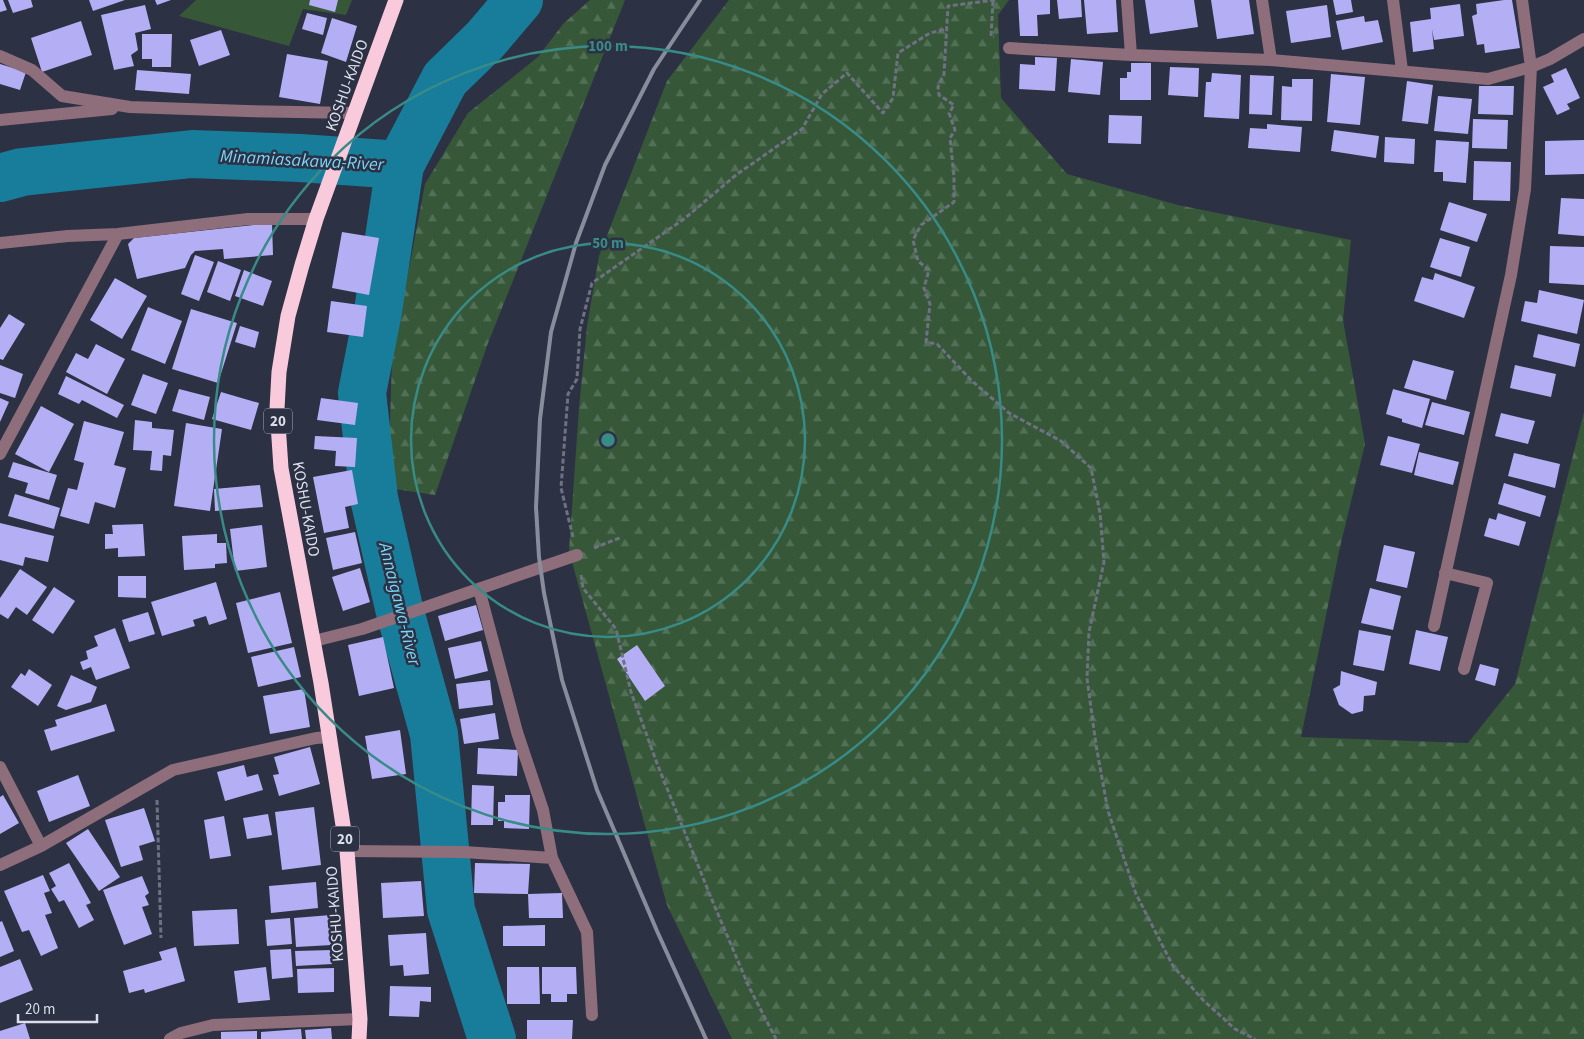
<svg xmlns="http://www.w3.org/2000/svg" width="1584" height="1039" viewBox="0 0 1584 1039" font-family="'Source Sans 3',sans-serif">
<style>
.forest{fill:url(#forest-firs)}
.park{fill:#365839}
.lines{fill:none;stroke-linecap:round;stroke-linejoin:round}
.river{stroke:#177d9a;stroke-width:48}
.building{fill:#b4aff4}
.path{stroke:#6e7182;stroke-width:3;stroke-dasharray:5 2.5;stroke-linecap:butt}
.minor{stroke:#8d6e7a;stroke-width:12}
.highway{stroke:#f8cadc;stroke-width:15}
.rail{stroke:#898c9b;stroke-width:4}
.ring{fill:none;stroke:#388b87;stroke-width:2.5}
.labels{text-anchor:middle;stroke-width:5;stroke-linejoin:round;paint-order:stroke}
.shield{fill:#2d3144;stroke:#a8abb9;stroke-width:1}
.shield-label{font-size:15px;font-weight:bold;fill:#dcdfeb}
.street-label{font-size:16px;fill:#dcdfeb;stroke:#2d3144}
.water-label{font-size:18px;font-style:italic;fill:#78d6f8;stroke:#2d3144}
.centre{fill:#388b87;stroke:#2d3144;stroke-width:2.5}
.ring-label{font-size:15px;text-anchor:middle;font-weight:bold;fill:#388b87;stroke:#2d3144;stroke-width:5;stroke-linejoin:round;paint-order:stroke}
</style>
<defs>
<pattern id="forest-firs" width="22" height="20" patternUnits="userSpaceOnUse" patternTransform="scale(1.25)"><rect width="22" height="20" fill="#365839"/><path d="M5 1l3.5 6h-7zM16 11l3.5 6h-7z" fill="#527056"/></pattern>
</defs>
<rect width="100%" height="100%" fill="#2d3144"/>
<path class="forest" d="M590 0H625L488 343 435 495 388 488 392 358 425 184 468 113 538 57 563 24Z
M729 0H1009L998 15 1001 98 1067 174 1178 205 1351 240 1343 320 1365 444 1340 547 1301 737 1468 743 1515 684 1584 412V1039H732L667 905 569 551 579 408 587 326 599 256 667 81Z"/>
<path class="park" d="M196 0H352L346 15 303 9 289 46 179 16Z"/>
<g class="lines">
<path class="river" d="M0 178 22 172 192 154 300 158 400 165
M492 1039 451 910 434 734 399 608 374 498 362 393 378 311 400 165 445 79 485 40 519 0"/>
</g>
<path class="building" d="M0 0H3L7 10 0 12Z
M8 0H31L33 7 13 13Z
M89 0H125L93 11Z
M155 0H171L157 5Z
M310 0H338L335 12 309 5Z
M1018 0H1050V14L1037 15 1038 36H1020Z
M1057 0H1081L1082 17 1059 19Z
M1084 0H1116L1118 32 1087 34Z
M1145 0H1194L1198 27 1150 34Z
M1211 0H1249L1254 34 1217 39Z
M1333 0H1351L1353 12 1336 15Z
M1504 0H1512L1520 48 1485 53 1484 44 1477 45 1472 16 1477 14 1476 4Z
M1460 4 1464 36 1434 40 1432 29 1434 49 1413 52 1410 22 1431 19 1430 8Z
M145 5 151 29 135 33 138 50 131 55 134 66 114 70 101 15Z
M1327 5 1331 37 1291 43 1286 11Z
M307 13 327 18 323 35 302 29Z
M1364 16 1365 22 1378 20 1383 42 1342 50 1336 21Z
M332 18 357 26 346 62 321 53Z
M81 21 92 55 42 72 31 38Z
M221 30 230 55 199 66 190 40Z
M142 34H172L171 67H152V59H142Z
M287 54 328 61 320 104 279 97Z
M1035 57 1057 58 1055 91 1019 89 1020 64 1035 65Z
M1071 59 1103 62 1100 95 1068 92Z
M1131 63H1151V100H1120V78H1127V72H1131Z
M0 64 26 72 20 90 0 84Z
M1170 67 1199 68 1198 97 1168 95Z
M1566 68 1580 98 1567 104 1570 109 1557 115 1543 87 1554 82 1551 75Z
M137 70 191 74 189 94 135 90Z
M1212 73 1241 75 1239 119 1204 117 1206 82H1211Z
M1331 74 1365 77 1360 125 1327 122Z
M1250 75 1274 76 1272 115 1249 114Z
M1292 79H1313L1312 121 1281 120 1282 86 1292 87Z
M1407 81 1433 85 1428 124 1402 121Z
M1479 86H1514L1513 115 1478 114Z
M1438 96 1472 99 1468 134 1434 131Z
M1109 115 1142 116 1141 144 1108 143Z
M1473 119 1508 120 1507 149 1472 148Z
M1267 124 1302 127 1300 152 1248 148 1250 128 1267 129Z
M1334 130 1379 136 1376 158 1331 151Z
M1385 137 1415 139 1414 164 1384 162Z
M1436 140 1469 142 1466 183 1443 181V172H1434Z
M1584 140V174L1545 175V141Z
M1474 161 1511 162 1510 201 1473 200Z
M1561 198 1584 199V236L1558 234Z
M1449 202 1487 214 1477 242 1440 230Z
M272 223 273 255 224 259 223 249 195 251 191 255 185 268 137 279 128 244 134 238Z
M342 232 379 238 369 295 332 288Z
M1440 238 1470 247 1461 277 1430 267Z
M1550 246 1584 247V285L1549 283Z
M195 255 214 262 199 301 181 294Z
M218 261 241 270 230 301 207 292Z
M244 270 272 281 263 306 235 296Z
M1435 273 1475 287 1464 318 1414 301 1422 277 1433 280Z
M115 278 147 296 122 339 90 320Z
M1539 290 1584 300 1577 334 1521 321 1525 301 1537 303Z
M331 301 367 306 363 337 327 332Z
M148 307 182 321 165 364 131 350Z
M191 309 237 323 218 383 172 369Z
M9 314 25 324 3 360 0 359V328Z
M240 326 259 332 255 348 235 342Z
M1538 334 1580 344 1575 367 1533 357Z
M96 344 125 359 107 394 66 372 76 353 88 359Z
M1413 360 1454 371 1446 400 1404 388Z
M0 365 23 374 15 398 0 393Z
M1515 365 1556 374 1551 397 1510 388Z
M143 374 168 383 156 414 131 405Z
M66 376 124 405 117 418 82 400 79 404 58 394Z
M179 389 210 397 204 420 172 411Z
M1393 389 1430 399 1422 428 1402 422V419L1386 414Z
M221 392 259 403 251 430 212 419Z
M0 398 9 402 0 422Z
M321 398 358 403 355 425 317 420Z
M1432 402 1470 412 1464 435 1425 425Z
M41 406 74 424 49 472 15 454Z
M1501 413 1535 421 1528 444 1495 436Z
M135 420 152 422V428L174 430 171 456 163 455 162 471 150 470 152 451 133 450Z
M84 421 124 432 114 465 126 468 115 508 95 502 89 524 60 516 68 488 77 490 84 463 74 460Z
M186 423 222 429 210 511 174 506Z
M315 436 357 438 355 467 335 466 336 451 314 449Z
M1388 436 1420 444 1412 473 1380 465Z
M1419 452 1459 462 1453 485 1414 475Z
M1514 453 1560 464 1555 488 1508 476Z
M13 462 57 475 49 500 25 493 28 483 8 477Z
M352 470 358 504 345 507 349 528 324 533 313 477Z
M1504 483 1546 496 1540 517 1498 504Z
M260 485 263 507 215 511 214 489Z
M15 494 60 508 54 529 8 516Z
M1498 513 1526 522 1519 546 1484 536 1489 518 1496 520Z
M0 523 54 536 48 562 25 557 23 566 0 560Z
M143 524 145 556 118 557V548L105 549V534H113L112 525Z
M262 525 267 567 235 571 230 529Z
M355 532 362 563 333 570 326 538Z
M217 534V543H226L227 563 215 564V568L184 570 182 536Z
M1384 545 1415 552 1407 588 1376 581Z
M360 568 370 602 343 611 332 577Z
M20 569 47 587 27 615 16 607 8 619 0 614V598Z
M118 576H146V598L118 597Z
M216 582 227 619 209 625 206 616 193 620 195 626 162 636 151 602Z
M54 587 75 601 53 634 32 620Z
M1370 588 1401 596 1393 630 1361 623Z
M280 592 292 643 248 653 236 603Z
M476 605 483 630 445 641 438 616Z
M148 612 155 634 129 642 122 620Z
M115 628 130 668 96 680 91 667 83 670 80 662 88 659 86 651 98 646 94 636Z
M1359 630 1391 636 1384 671 1353 665Z
M1416 630 1448 637 1440 671 1409 664Z
M383 637 394 688 359 696 348 645Z
M481 641 488 671 455 679 448 648Z
M637 645 665 686 645 701 617 659Z
M294 647 301 677 258 687 251 657Z
M1480 664 1499 669 1495 686 1475 680Z
M29 669 52 685 38 706 11 687 21 673 25 676Z
M1341 671 1377 682 1375 695 1364 696 1363 711 1352 714 1339 705 1333 689 1340 685Z
M71 675 97 687 91 702 66 710 57 706Z
M490 680 493 705 459 709 456 684Z
M304 689 310 727 270 734 263 696Z
M106 704 115 731 51 751 44 730 57 726 55 720Z
M495 713 499 739 464 744 460 719Z
M400 730 406 774 372 779 365 736Z
M310 747 320 784 279 796 273 775 279 774 274 757Z
M478 748 518 750 517 776 477 774Z
M244 765 247 777 258 774 263 790 225 801 217 772Z
M78 775 90 806 49 822 37 791Z
M472 785 494 786 493 825H471Z
M3 795 19 823 0 834V797Z
M505 795H530L529 829 504 828V821H498V802H505Z
M314 807 321 865 282 870 275 812Z
M144 808 155 841 139 846 143 860 121 867 105 820Z
M268 814 272 835 247 839 243 818Z
M224 816 231 856 210 859 204 820Z
M88 829 120 877 99 891 66 843Z
M69 863 91 903 86 905 94 920 79 928 64 900 59 902 51 889 56 886 49 873Z
M475 863 530 864 528 894 562 893 563 918H529L528 894 474 893Z
M43 875 50 891 44 893 52 913 45 915 58 948 41 956 29 930 22 932 4 891Z
M142 876 149 893 145 896 149 905 142 907 152 934 124 945 103 890Z
M421 881 424 916 383 918 381 883Z
M316 882 318 908 271 913 269 886Z
M237 909 239 944 194 946 192 911Z
M331 915 332 945 296 947 294 918Z
M290 918 292 944 267 946 265 920Z
M2 921 14 951 0 957V922Z
M545 925V946H503V926Z
M426 933 429 974 404 976 403 965 390 966 388 935Z
M176 947 185 981 145 993 144 989 129 993 123 971 162 960 159 952Z
M291 949 293 977 272 979 270 950Z
M332 950V964L296 966 295 951Z
M20 959 33 990 0 1003V967Z
M266 967 270 1000 238 1003 234 971Z
M507 967H539L540 1004H507Z
M542 967H576L577 994H567V1002H551V994H542Z
M334 968V992L298 993 297 969Z
M390 986 431 987V1002L420 1001 419 1017 389 1016Z
M527 1020H573L572 1039H527Z
M25 1023 30 1039H0V1031Z
M331 1028 332 1039H306L305 1030Z
M301 1029 302 1039H261V1032Z
M257 1031V1039H221V1032Z"/>
<g class="lines">
<path class="path" d="M995 0 948 6 944 74 938 87 939 95 954 105 949 113 955 130 950 138 954 177V202L921 225 913 240 918 261 929 270 924 288 930 304 926 342 937 344 972 381 1009 413 1061 441 1091 468 1100 513 1104 562 1089 632 1087 678 1096 745 1108 811 1136 894 1173 966 1203 1000 1235 1029 1255 1039
M993 1 991 36 994 37
M573 537 561 488 568 394 577 379 580 329 592 283 684 219 736 175 802 129 822 94 847 73 883 113 893 98 898 53 930 33 946 29
M594 548 622 537
M581 575 583 588 616 629 631 692 658 766 712 900 749 987 776 1039
M157 800 161 938"/>
<path class="minor" d="M1127 0 1131 55
M1262 0 1271 60
M1393 0 1402 70
M1009 48 1131 55 1271 60 1488 79 1531 67 1550 59 1584 39
M0 56 32 70 62 96 130 107 246 111 354 113
M0 120 112 109
M0 243 68 236 118 234 248 219H316
M0 454 118 234
M1445 573 1487 583 1464 669
M479 589 517 732 543 810 552 858
M1434 626 1511 275 1525 189 1531 67 1522 0
M314 641 362 629 577 555
M0 767 41 846 173 770 316 738 330 737
M347 851 464 852 552 858 587 932 592 1015
M0 865 41 846
M170 1039 181 1033 213 1025 360 1019"/>
<path class="highway" d="M359 1039 360 1019 347 851 321 683 281 468 277 409 279 372 288 316 302 265 316 219 396 0"/>
<path class="rail" d="M700 0 654 69 605 165 576 243 551 332 540 419 536 507 539 557 544 593 562 680 597 790 657 931 706 1039"/>
</g>
<g class="ring">
<circle cx="608" cy="440" r="197"/>
<circle cx="608" cy="440" r="394"/>
</g>
<g class="labels">
<g class="shield">
<rect x="264" y="408.5" width="28" height="25" rx="4"/>
<rect x="331" y="826.5" width="28" height="25" rx="4"/>
</g>
<g class="shield-label">
<text x="278" y="426">20</text>
<text x="345" y="844">20</text>
</g>
<g class="street-label">
<text transform="translate(346 85) rotate(-70)" y="6">KOSHU-KAIDO</text>
<text transform="translate(307 509) rotate(80)" y="6">KOSHU-KAIDO</text>
<text transform="translate(334 914) rotate(-94)" y="6">KOSHU-KAIDO</text>
</g>
<g class="water-label">
<text transform="translate(302 160) rotate(3)" y="6">Minamiasakawa-River</text>
<text transform="translate(400 604) rotate(76)" y="6">Annaigawa-River</text>
</g>
</g>
<circle cx="608" cy="440" r="8" class="centre"/>
<g class="ring-label">
<text x="608" y="51">100 m</text>
<text x="608" y="248">50 m</text>
</g>
<path d="M18 1014v8h79v-8" fill="none" stroke="#dcdfeb" stroke-width="2.5"/>
<text x="25" y="1014" font-size="15" fill="#dcdfeb" stroke="#2d3144" stroke-width="4" paint-order="stroke">20 m</text>
</svg>
